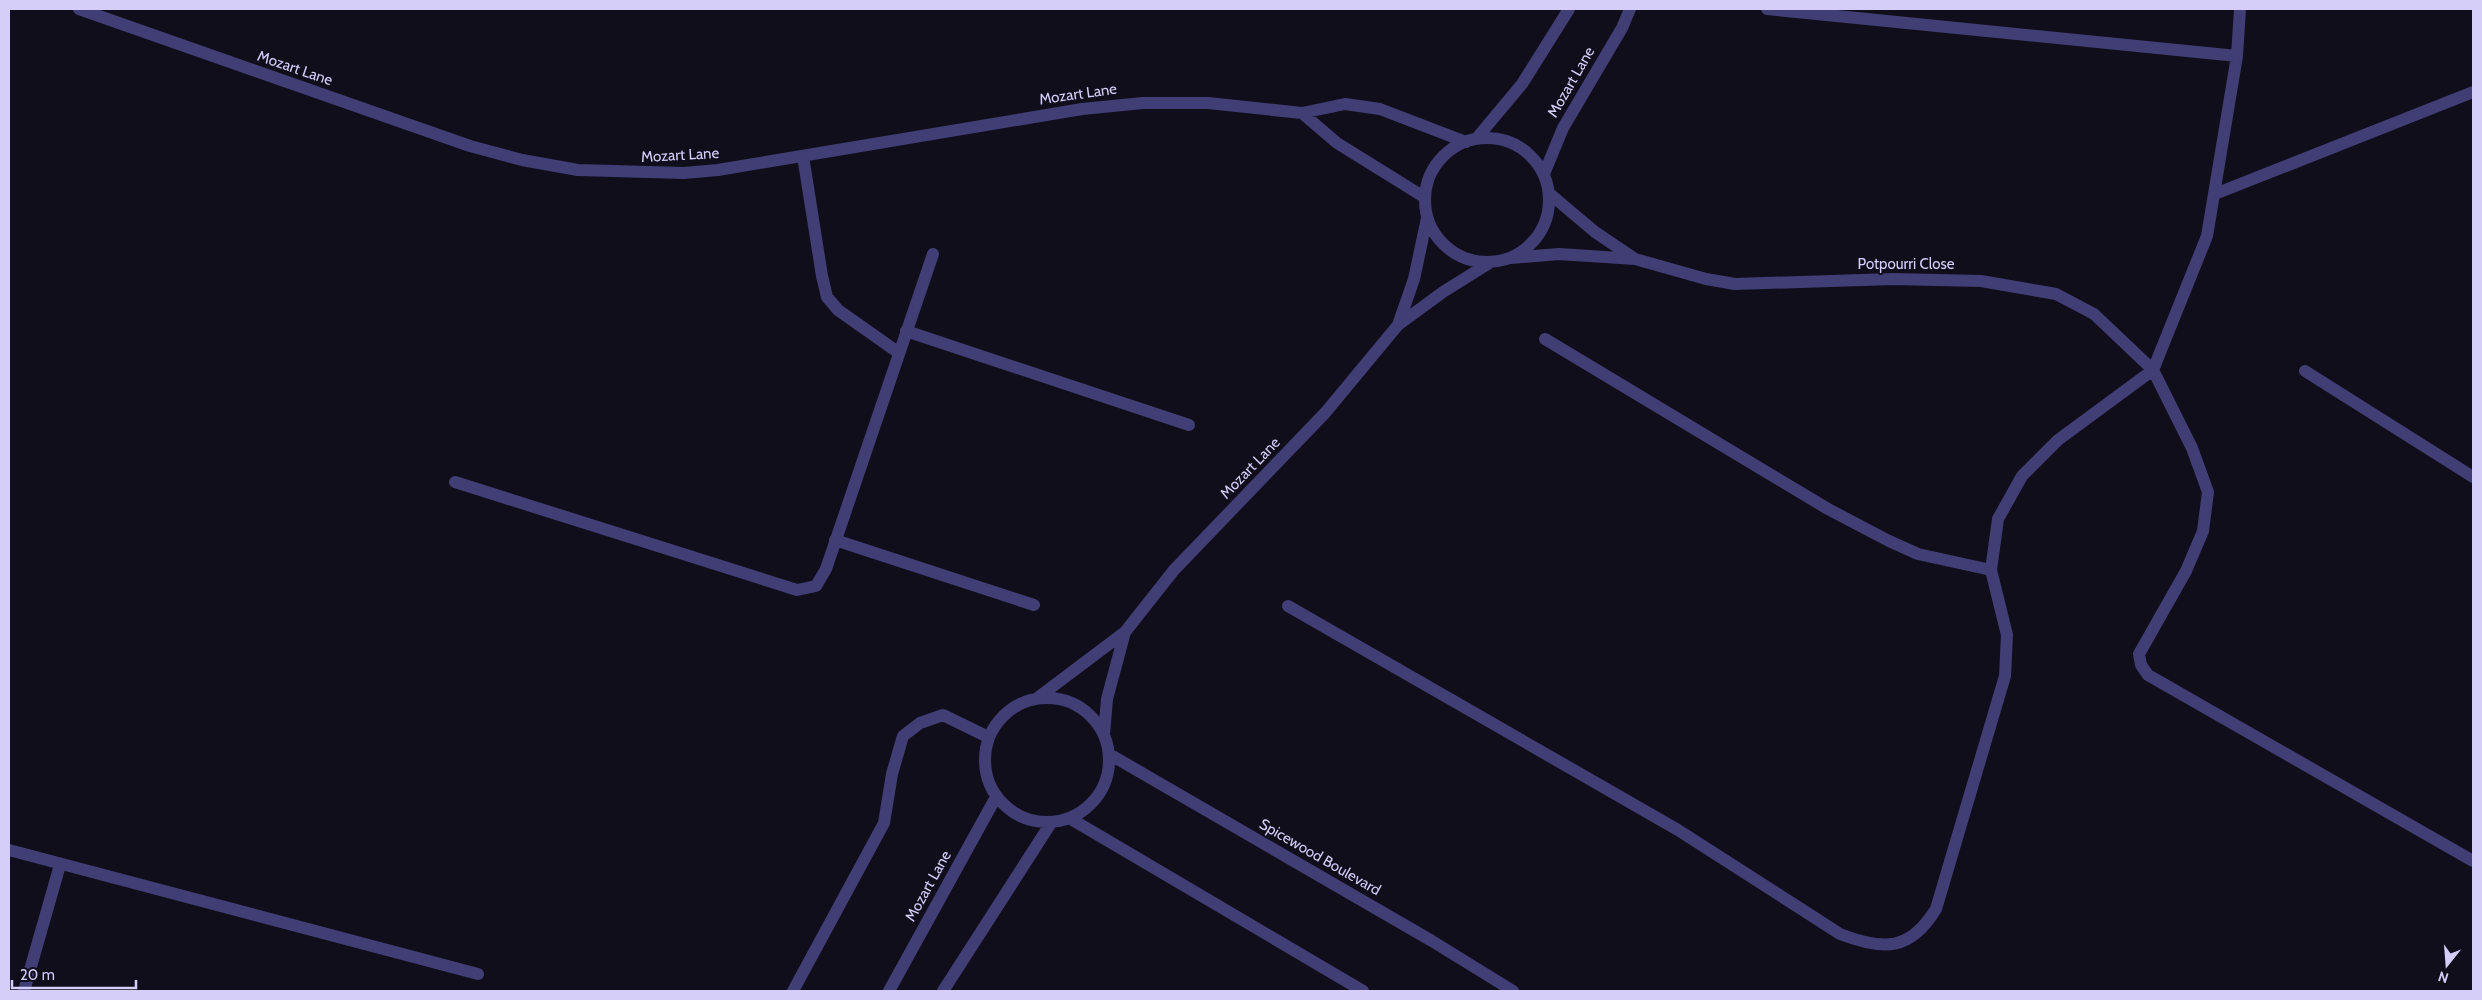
<svg xmlns="http://www.w3.org/2000/svg" width="2482" height="1000" viewBox="0 0 2482 1000" font-family="Cabin,sans-serif">
<style>
.lines{fill:none;stroke-linecap:round;stroke-linejoin:round}
.minor{stroke:#413e76;stroke-width:12}
.labels{text-anchor:middle;stroke-width:4;stroke-linejoin:round;paint-order:stroke}
.street-label{font-size:15px;fill:#d4cef9;stroke:#110e1c}
</style>
<rect width="100%" height="100%" fill="#110e1c"/>
<g class="lines">
<path class="minor" d="M79 9 470 146 522 160 578 170 684 173 718 170 1082 109 1143 103H1208L1302 113 1345 104 1380 109 1466 142
M1767 9 2237 56
M1302 113 1337 143 1424 197
M1425 200a62 62 0 1 1 124 0a62 62 0 1 1-124 0Z
M1476 139 1522 84 1569 9
M803 156 822 276 827 297 838 310 899 353
M1544 174 1563 128 1622 28 1630 9
M1550 194 1595 232 1635 259
M2215 194 2473 92
M1510 258 1559 254 1635 259 1706 279 1735 284 1893 279 1981 281 2056 294 2094 314 2153 370 2192 448 2208 492 2203 531 2186 571 2139 654 2141 665 2148 675 2473 861
M1398 325 1414 279 1427 218
M906 331 1189 425
M1545 339 1828 509 1889 541 1918 554 1991 570
M2305 371 2473 477
M455 482 797 590 816 586 826 569 933 254
M835 540 1034 605
M1288 606 1678 830 1840 934C1884 951 1910 951 1936 909L2005 676 2007 635 1991 570 1998 519 2022 476 2058 440 2153 370 2207 236 2237 56 2240 9
M985 760a62 62 0 1 1 124 0a62 62 0 1 1-124 0Z
M1036 699 1125 632 1174 570 1325 413 1398 325 1443 292 1491 262
M1104 734 1107 699 1125 632
M1109 754 1432 941 1513 991
M1071 819 1363 991
M9 850 478 974
M24 991 60 865
M793 991 884 823 892 774 903 736 920 723 943 715 988 737
M889 991 996 797
M943 991 1051 823"/>
</g>
<g class="labels">
<g class="street-label">
<text transform="translate(295 68) rotate(19)" y="5">Mozart Lane</text>
<text transform="translate(1571 82) rotate(-60)" y="5">Mozart Lane</text>
<text transform="translate(1078 94) rotate(-8)" y="5">Mozart Lane</text>
<text transform="translate(680 155) rotate(-3)" y="5">Mozart Lane</text>
<text x="1906" y="269">Potpourri Close</text>
<text transform="translate(1250 468) rotate(-46)" y="5">Mozart Lane</text>
<text transform="translate(1320 857) rotate(30)" y="5">Spicewood Boulevard</text>
<text transform="translate(928 886) rotate(-61)" y="5">Mozart Lane</text>
</g>
</g>
<rect width="2482" height="1000" fill="none" stroke="#d4cef9" stroke-width="20"/>
<g transform="translate(2447 965) rotate(197)" stroke="#110e1c" stroke-width="4" paint-order="stroke">
<path d="M0-4L9 19L0 12L-9 19Z" fill="#d4cef9"/>
<text y="-8" font-size="14" font-weight="bold" text-anchor="middle" fill="#d4cef9">N</text>
</g>
<path d="M12 980v8h124v-8" fill="none" stroke="#d4cef9" stroke-width="2.5"/>
<text x="20" y="980" font-size="15" fill="#d4cef9" stroke="#110e1c" stroke-width="4" paint-order="stroke">20 m</text>
</svg>
